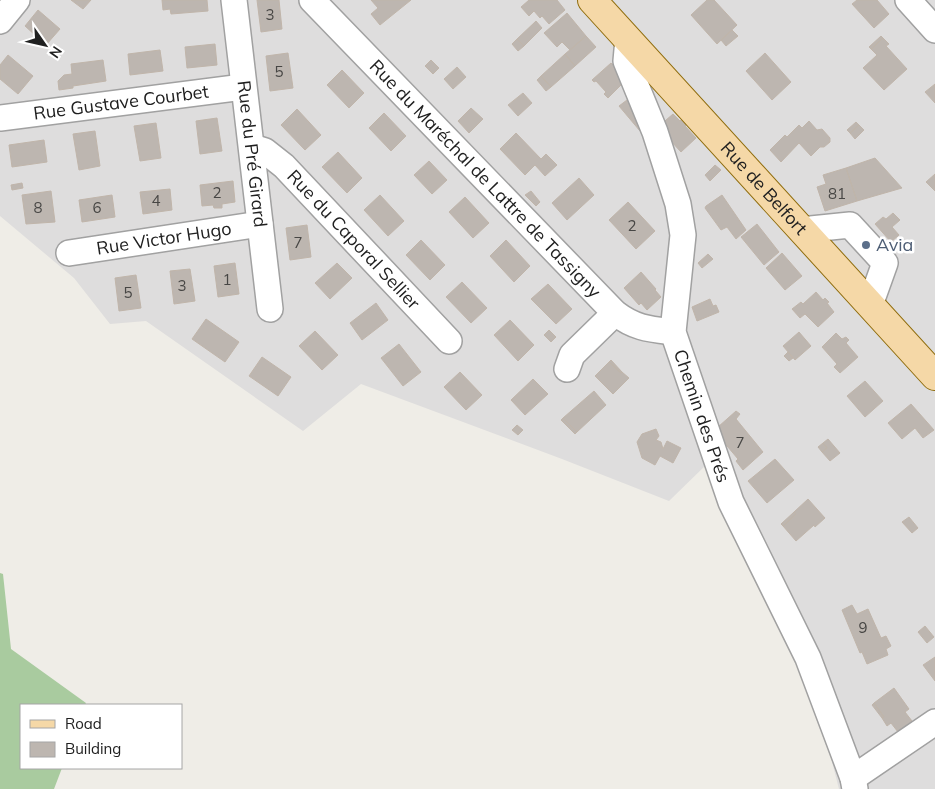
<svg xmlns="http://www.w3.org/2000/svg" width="935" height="789" viewBox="0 0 935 789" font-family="Mulish,sans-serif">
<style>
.residential{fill:#dedddd}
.forest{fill:#a9cb9f}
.building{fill:#bdb6b0;stroke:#c0b5aa}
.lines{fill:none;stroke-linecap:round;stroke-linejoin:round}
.minor-casing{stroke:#a1a1a1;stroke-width:28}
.major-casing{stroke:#8f6c0c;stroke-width:30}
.minor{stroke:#fff;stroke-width:25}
.major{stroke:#f5d8a7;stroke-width:28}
.service-dot{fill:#5c6f8a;stroke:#fff;stroke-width:2}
.labels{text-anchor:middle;stroke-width:5;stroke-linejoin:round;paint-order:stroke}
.number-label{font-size:15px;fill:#474644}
.street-label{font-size:18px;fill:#202020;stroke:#fff}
.service-label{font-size:18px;fill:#4e5e75;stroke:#fff;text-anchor:start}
</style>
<rect width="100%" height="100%" fill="#efede7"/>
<path class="residential" d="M0 0H935V789H839L819 711 707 464 669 501 562 459 361 384 303 431 146 321 110 324 74 278 0 216Z"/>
<path class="forest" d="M0 573 3 574 11 649 86 703 85 705H21V768H62L54 789H0Z"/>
<path class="building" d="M71 0H91L83 9Z
M162 0H207L208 11 171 14 170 9 163 10Z
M257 0H279L282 29 261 32Z
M371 0H411L380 25 371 14 378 8Z
M529 0H557L565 10 549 24 542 16 540 18 534 11 529 16 521 7Z
M707 0H714L737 25 717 44 691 15Z
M857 0H877L889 14 874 28 852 4Z
M38 10 60 29 46 45 25 26Z
M567 13 586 36 570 50 562 42 557 47 544 33Z
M536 21 542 28 524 46 517 39Z
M732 30 738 36 726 46 721 40Z
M586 36 596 47 575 66 565 54Z
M881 36 883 38 871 49 869 47Z
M883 38 889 44 886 46 907 69 884 90 863 68 877 55 871 49Z
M517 39 524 46 518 51 512 44Z
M215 44 217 65 187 68 185 47Z
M160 50 163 71 130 75 128 54Z
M288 53 293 88 270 91 266 56Z
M765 53 791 82 772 100 746 71Z
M565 54 575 66 551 87 541 76Z
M8 55 33 76 18 94 0 79V65Z
M103 60 106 81 73 86V88L59 90 58 81 64 75 72 74 71 64Z
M431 60 439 68 433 74 425 66Z
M611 63 627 79 608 98 604 94 606 92 596 81 594 82 592 80Z
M457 67 466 77 453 89 444 79Z
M342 70 364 93 349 108 327 85Z
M541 76 551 87 546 91 537 80Z
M935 84V103L925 92Z
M523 93 532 103 518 116 508 105Z
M631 97 647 124 640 131 619 106Z
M471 108 483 119 469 133 458 121Z
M297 109 321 135 305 150 281 125Z
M384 113 406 136 391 151 369 128Z
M673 114 680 121 683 118 687 124 685 126 696 138 681 152 658 127Z
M217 118 222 151 200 154 196 121Z
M809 121 817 130 822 129 830 138V142L824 147H820L811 156 799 143 781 162 770 150 785 135 787 137 799 125 802 128Z
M856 122 859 125 850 133 847 130Z
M156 123 161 158 140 161 134 126Z
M859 125 864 130 855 139 850 133Z
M95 131 100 166 79 170 73 134Z
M516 133 541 159 546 154 557 165 545 176 535 165 525 175 500 149Z
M44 140 47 162 12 167 9 145Z
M338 152 362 178 347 193 322 167Z
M875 158 902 188 857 201 846 168Z
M429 161 447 180 432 194 414 175Z
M715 165 721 170 710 181 705 175Z
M846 168 857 201 825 211 817 187 826 184 823 175Z
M935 174V191L926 182Z
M579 178 594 195 567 220 552 203Z
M233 181 235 202 222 204V208H214L213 205 202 206 200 185Z
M22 183 23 188 12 190 11 185Z
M170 189 172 210 143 214 140 192Z
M51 191 55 222 26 224 22 195Z
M531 191 540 202 536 206 525 195Z
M112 195 115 217 82 222 79 200Z
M380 195 404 221 388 236 364 210Z
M722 195 746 230 736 239 727 227 721 230 705 208 706 206Z
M465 197 489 223 473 238 449 212Z
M628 202 655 231 636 249 609 220Z
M893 213 900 220 892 227 899 235 891 242 875 224 883 217 886 219Z
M757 224 779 252 764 265 741 237Z
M307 225 311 257 290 260 286 228Z
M421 240 445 265 430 280 406 255Z
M506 240 530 266 514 282 490 256Z
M782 253 802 276 785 290 766 268Z
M708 254 713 259 702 268 698 263Z
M235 263 239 294 218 297 214 266Z
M337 263 352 278 330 299 315 283Z
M190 269 195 301 174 304 170 271Z
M641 272 656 289 655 290 661 297 647 310 641 303 639 305 624 288Z
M136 275 141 308 119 311 115 278Z
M462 282 487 308 471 323 446 297Z
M548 284 572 309 556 324 531 299Z
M816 292 823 300 825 298 829 302 827 303 834 312 818 327 805 314 800 318 792 309 801 302 803 304Z
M710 299 713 306 716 305 719 312 697 321 692 307Z
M376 303 388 320 362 340 350 323Z
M206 319 239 342 225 362 192 339Z
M510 320 534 345 518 361 494 335Z
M549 330 556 337 551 342 544 335Z
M315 331 338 355 322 370 299 346Z
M799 332 811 346 795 360 783 346Z
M836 333 842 339 846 337 849 340 846 343 858 357 840 373 834 367 837 364 822 347Z
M399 344 421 372 403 386 381 358Z
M788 352 793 358 789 361 784 356Z
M262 357 291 377 278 396 249 376Z
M611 360 622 372 621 373 609 362Z
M609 362 621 373 622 372 629 378 613 394 595 376Z
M460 372 482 395 466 410 444 387Z
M533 379 548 394 525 415 511 400Z
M865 381 883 401 865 417 847 396Z
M594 391 606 405 577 432 563 418Z
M911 404 934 430 923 438 915 428 902 439 888 423Z
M736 411 740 414 736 419 763 452 743 470 736 461 738 459 717 434 721 431 718 427Z
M563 418 577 432 575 434 561 420Z
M517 425 523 430 518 435 512 430Z
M656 429 659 436 656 440 661 442 663 449 667 441 681 448 673 463 660 456 655 465 642 458 637 442 642 434Z
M828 439 840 453 830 461 822 452 827 448 823 443Z
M823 443 827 448 822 452 818 447Z
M775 459 794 480 767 503 748 481Z
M808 499 825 518 815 527 814 525 796 541 783 526 796 514 794 512Z
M794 512 796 514 783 526 781 524Z
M909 517 918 528 912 533 902 522Z
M852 605 857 614 868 609 881 638 886 636 891 646 886 649 888 655 867 664 862 652 860 653 842 610Z
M925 626 934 637 927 643 918 632Z
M935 657V681L923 665Z
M894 688 909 709 905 712 912 721 898 732 891 723 887 726 882 718 884 717 874 703Z
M874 703 884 717 882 718 872 705Z"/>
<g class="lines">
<defs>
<g id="minor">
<path id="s1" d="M234 0 270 309"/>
<path id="s2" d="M312 0 615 313C635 328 648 329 673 332"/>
<path d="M908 0 935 30"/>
<path d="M0 21 17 0"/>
<path id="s3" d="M628 39 626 61 655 132 678 204 683 235 673 332 731 502 808 658 853 778 855 789"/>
<path id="s4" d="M0 118 243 87"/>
<path id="s5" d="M252 147 265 151 284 166 449 341"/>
<path d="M801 230 850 225 885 263 870 305"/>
<path id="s6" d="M69 253 260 224"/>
<path d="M567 369 572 355 615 313"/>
<path d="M853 778 935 722"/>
</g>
<g id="major">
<path id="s7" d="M592 0 935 376"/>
</g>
</defs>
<use href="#minor" class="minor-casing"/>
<use href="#major" class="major-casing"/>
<use href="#minor" class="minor"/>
<use href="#major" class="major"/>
</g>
<circle class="service-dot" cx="866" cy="245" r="5"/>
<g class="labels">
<g class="number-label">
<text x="270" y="20">3</text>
<text x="279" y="77">5</text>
<text x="217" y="198">2</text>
<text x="837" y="199">81</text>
<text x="156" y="206">4</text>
<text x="38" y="213">8</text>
<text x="97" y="213">6</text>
<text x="632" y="231">2</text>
<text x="298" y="248">7</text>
<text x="227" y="285">1</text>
<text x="182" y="291">3</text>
<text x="128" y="298">5</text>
<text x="740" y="448">7</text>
<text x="863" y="633">9</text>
</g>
<g class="street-label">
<text dy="6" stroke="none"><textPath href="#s4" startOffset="122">Rue Gustave Courbet</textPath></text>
<text dy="6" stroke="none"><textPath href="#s1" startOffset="155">Rue du Pré Girard</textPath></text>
<text dy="6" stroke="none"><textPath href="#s2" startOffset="249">Rue du Maréchal de Lattre de Tassigny</textPath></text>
<text dy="6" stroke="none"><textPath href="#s7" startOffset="255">Rue de Belfort</textPath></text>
<text dy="6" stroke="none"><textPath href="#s6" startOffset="96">Rue Victor Hugo</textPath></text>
<text dy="6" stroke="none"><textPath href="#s5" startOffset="139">Rue du Caporal Sellier</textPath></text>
<text dy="6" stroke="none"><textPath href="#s3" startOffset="392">Chemin des Prés</textPath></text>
</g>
<g class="service-label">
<text x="876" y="251">Avia</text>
</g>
</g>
<rect x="20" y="704" width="162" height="65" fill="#ffffff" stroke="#a6a6a6"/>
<rect x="30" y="720" width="25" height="8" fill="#f5d8a7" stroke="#a6a6a6"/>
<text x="65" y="729" font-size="15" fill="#202020">Road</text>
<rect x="30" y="742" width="25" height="15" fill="#bdb6b0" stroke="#a6a6a6"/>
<text x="65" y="754" font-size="15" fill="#202020">Building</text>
<g transform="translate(45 45) rotate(124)" stroke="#ffffff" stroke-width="4" paint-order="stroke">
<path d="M0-4L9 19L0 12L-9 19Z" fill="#202020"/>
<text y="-8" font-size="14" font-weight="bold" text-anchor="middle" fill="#202020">N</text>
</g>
</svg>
